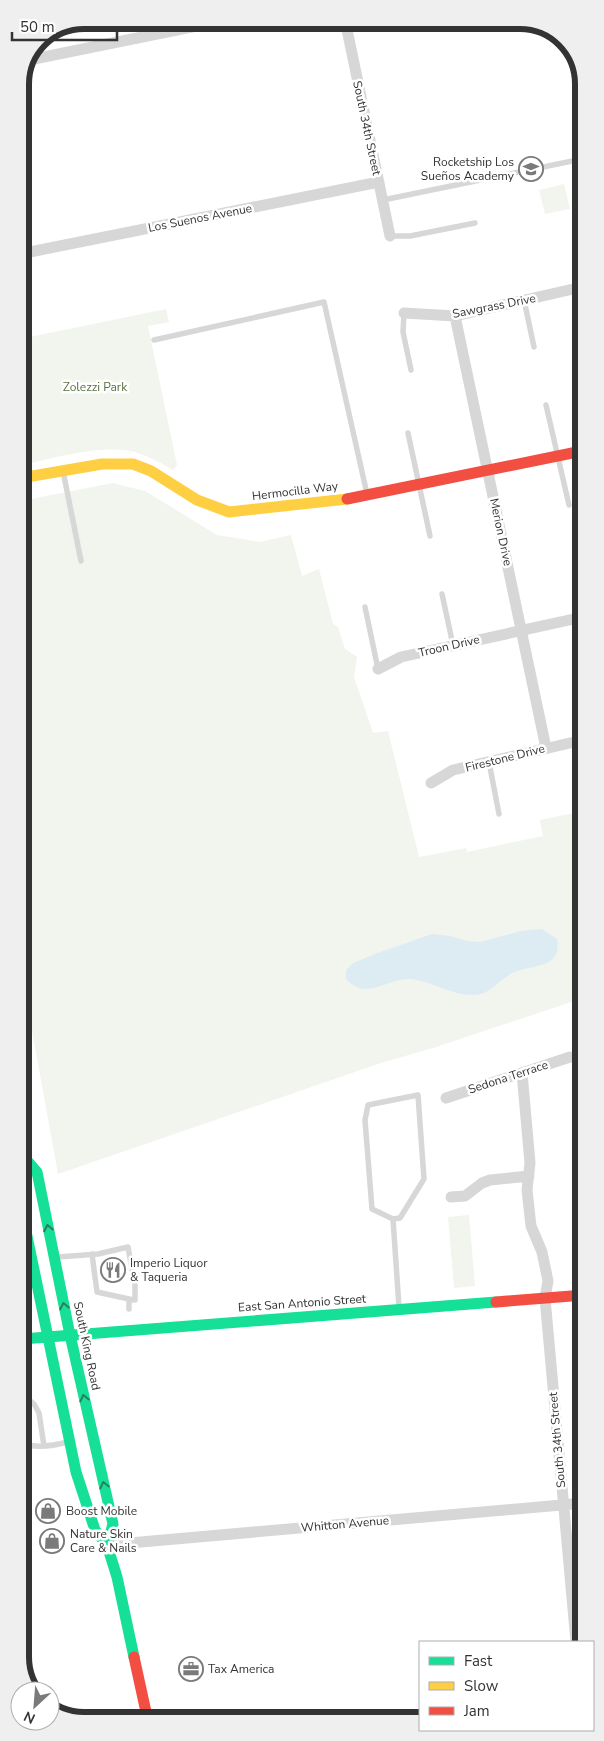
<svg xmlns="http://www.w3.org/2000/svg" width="604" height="1741" viewBox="0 0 604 1741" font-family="'Nunito Sans',sans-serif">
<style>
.green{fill:#f1f5ed}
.water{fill:#ddebf3}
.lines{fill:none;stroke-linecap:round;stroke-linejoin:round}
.lane{stroke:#d7d7d7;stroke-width:5.5}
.street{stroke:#d7d7d7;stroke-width:11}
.fast{stroke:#16e098;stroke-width:11}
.slow{stroke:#ffcf43;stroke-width:11}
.jam{stroke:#f24e42;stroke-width:11}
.oneway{stroke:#268160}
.labels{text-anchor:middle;stroke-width:5;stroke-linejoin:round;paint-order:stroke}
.street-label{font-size:12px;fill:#333;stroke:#fff}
.poi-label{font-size:12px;fill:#333;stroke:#fff;text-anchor:start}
.park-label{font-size:12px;fill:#56703f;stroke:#fff}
.rim{fill:none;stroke:#333;stroke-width:6}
</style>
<rect width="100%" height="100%" fill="#fff"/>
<path class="green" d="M564 184 570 209 545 214 539 190Z
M166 309 169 322 148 326 177 465 173 470C161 463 148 456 135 452 97 444 57 458 21 465L20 339Z
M113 483 145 491 217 535 260 542 291 535 302 576 319 569 333 624 338 627 345 649 357 657 354 677 373 733 388 731 419 857 466 848 467 852 543 836 540 820 583 811V998L433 1048 381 1063 58 1174 21 970V501Z
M469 1215 475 1286 454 1288 448 1217Z"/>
<path class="water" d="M542 929 557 939C563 970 531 964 512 973 499 980 490 995 473 995 450 995 432 981 410 979 386 978 367 1002 346 979V970L353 963 375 954 432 934 450 936 467 941 480 942 521 931Z"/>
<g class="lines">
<path class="lane" d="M383 200 582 159
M390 236H410L475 223
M524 300 534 347
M404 313 403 332 411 370
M154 340 324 302 367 494
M546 405 569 505
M408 433 430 536
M63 471 81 561
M580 565 583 578
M442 594 453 645
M365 607 378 669
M489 762 499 814
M418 1095 424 1179 400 1218 393 1219 372 1209 365 1120 368 1105Z
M393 1219 399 1307
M92 1254 97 1292 129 1299
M58 1257 98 1254 128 1247 135 1285V1300L129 1299V1309
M22 1394 34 1404 39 1413 44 1446
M22 1444C37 1448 53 1446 68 1442"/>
<path class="street" d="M345 20 390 236
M29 60 226 20
M20 254 379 182
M404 313 455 316 582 287
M455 316 546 748
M378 669 401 657 583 617
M431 783 453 770 583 740
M522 1073 530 1163 527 1190 531 1226 542 1252 548 1281 545 1298 576 1642
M446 1098 570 1057
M451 1197 465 1196 482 1183 490 1180 529 1176
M107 1545 584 1503"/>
<path class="fast" d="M21 1142 24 1157 37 1172 70 1335 113 1524 107 1545
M22 1212 76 1472 95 1530 107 1545 117 1577 134 1657
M22 1339 496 1302"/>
<path class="slow" d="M21 478 102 464H133L151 471 197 500 229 512 347 499"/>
<path class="jam" d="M347 499 582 451
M496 1302 584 1295
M134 1657 148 1721"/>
</g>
<defs><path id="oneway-chevron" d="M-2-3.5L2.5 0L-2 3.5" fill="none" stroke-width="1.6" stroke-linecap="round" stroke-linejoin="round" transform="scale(1.25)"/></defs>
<g class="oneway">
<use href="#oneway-chevron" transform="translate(48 1228) rotate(-101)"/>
<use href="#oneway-chevron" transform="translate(64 1306) rotate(-101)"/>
<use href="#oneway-chevron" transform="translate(84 1398) rotate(-103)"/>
<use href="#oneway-chevron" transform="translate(104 1485) rotate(-103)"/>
</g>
<defs>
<symbol id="school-ring" viewBox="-11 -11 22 22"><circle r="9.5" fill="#fff" stroke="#7a7a7a" stroke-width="1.5"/><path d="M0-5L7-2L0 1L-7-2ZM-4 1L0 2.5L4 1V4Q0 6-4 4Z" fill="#7a7a7a"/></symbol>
<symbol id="restaurant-ring" viewBox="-11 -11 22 22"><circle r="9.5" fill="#fff" stroke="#7a7a7a" stroke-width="1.5"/><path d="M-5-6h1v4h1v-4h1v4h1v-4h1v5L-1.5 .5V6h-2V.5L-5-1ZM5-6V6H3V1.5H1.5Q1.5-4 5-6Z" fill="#7a7a7a"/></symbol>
<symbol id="shop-ring" viewBox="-11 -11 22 22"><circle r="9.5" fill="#fff" stroke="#7a7a7a" stroke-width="1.5"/><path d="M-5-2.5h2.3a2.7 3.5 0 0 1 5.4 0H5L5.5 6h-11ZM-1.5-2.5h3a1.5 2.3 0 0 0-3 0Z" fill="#7a7a7a"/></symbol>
<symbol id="office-ring" viewBox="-11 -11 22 22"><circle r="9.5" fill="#fff" stroke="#7a7a7a" stroke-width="1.5"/><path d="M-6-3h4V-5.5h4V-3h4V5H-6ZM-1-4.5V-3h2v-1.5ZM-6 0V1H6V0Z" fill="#7a7a7a"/></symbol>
</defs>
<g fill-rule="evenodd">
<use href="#school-ring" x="517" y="155" width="28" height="28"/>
<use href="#restaurant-ring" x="99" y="1256" width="28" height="28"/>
<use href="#shop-ring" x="34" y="1497" width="28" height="28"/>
<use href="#shop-ring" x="38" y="1527" width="28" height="28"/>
<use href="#office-ring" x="177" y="1655" width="28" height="28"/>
</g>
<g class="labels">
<g class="street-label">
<text transform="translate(367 128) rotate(78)" y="4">South 34th Street</text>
<text transform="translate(200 218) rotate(-11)" y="4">Los Suenos Avenue</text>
<text transform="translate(494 306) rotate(-11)" y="4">Sawgrass Drive</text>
<text transform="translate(295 491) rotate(-7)" y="4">Hermocilla Way</text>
<text transform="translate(501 532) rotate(78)" y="4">Merion Drive</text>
<text transform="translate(449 646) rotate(-13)" y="4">Troon Drive</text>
<text transform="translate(505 758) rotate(-14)" y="4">Firestone Drive</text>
<text transform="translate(508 1077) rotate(-18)" y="4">Sedona Terrace</text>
<text transform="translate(302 1303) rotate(-4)" y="4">East San Antonio Street</text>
<text transform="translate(87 1346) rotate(78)" y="4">South King Road</text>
<text transform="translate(557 1440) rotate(-95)" y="4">South 34th Street</text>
<text transform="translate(345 1524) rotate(-5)" y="4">Whitton Avenue</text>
</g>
<g class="poi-label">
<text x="514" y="166" text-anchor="end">Rocketship Los<tspan x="514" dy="14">Sueños Academy</tspan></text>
<text x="130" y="1267">Imperio Liquor<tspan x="130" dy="14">&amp; Taqueria</tspan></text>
<text x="66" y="1515">Boost Mobile</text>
<text x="70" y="1538">Nature Skin<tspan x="70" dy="14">Care &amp; Nails</tspan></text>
<text x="208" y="1673">Tax America</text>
</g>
<g class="park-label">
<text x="95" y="391">Zolezzi Park</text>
</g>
</g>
<path d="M0 0H604V1741H0ZM84 29H520A55 55 0 0 1 575 84V1657A55 55 0 0 1 520 1712H84A55 55 0 0 1 29 1657V84A55 55 0 0 1 84 29Z" fill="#efefef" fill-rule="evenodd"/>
<path class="rim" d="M84 29H520A55 55 0 0 1 575 84V1657A55 55 0 0 1 520 1712H84A55 55 0 0 1 29 1657V84A55 55 0 0 1 84 29Z"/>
<rect x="419" y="1641" width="175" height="90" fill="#ffffff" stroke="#adadad"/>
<rect x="429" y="1657" width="25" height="8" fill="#16e098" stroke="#adadad"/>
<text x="464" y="1666" font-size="15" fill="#333333">Fast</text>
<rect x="429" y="1682" width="25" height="8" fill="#ffcf43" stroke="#adadad"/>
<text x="464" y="1691" font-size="15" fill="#333333">Slow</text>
<rect x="429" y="1707" width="25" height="8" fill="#f24e42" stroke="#adadad"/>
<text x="464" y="1716" font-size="15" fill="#333333">Jam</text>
<g transform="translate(35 1706) rotate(206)"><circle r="24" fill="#ffffff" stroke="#adadad"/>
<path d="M0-4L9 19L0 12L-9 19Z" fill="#7a7a7a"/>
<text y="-8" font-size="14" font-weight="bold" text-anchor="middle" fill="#333333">N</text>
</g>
<path d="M12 32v8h105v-8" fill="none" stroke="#333333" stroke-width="2.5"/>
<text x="20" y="32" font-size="15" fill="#333333" stroke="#ffffff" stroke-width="4" paint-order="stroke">50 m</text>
</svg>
